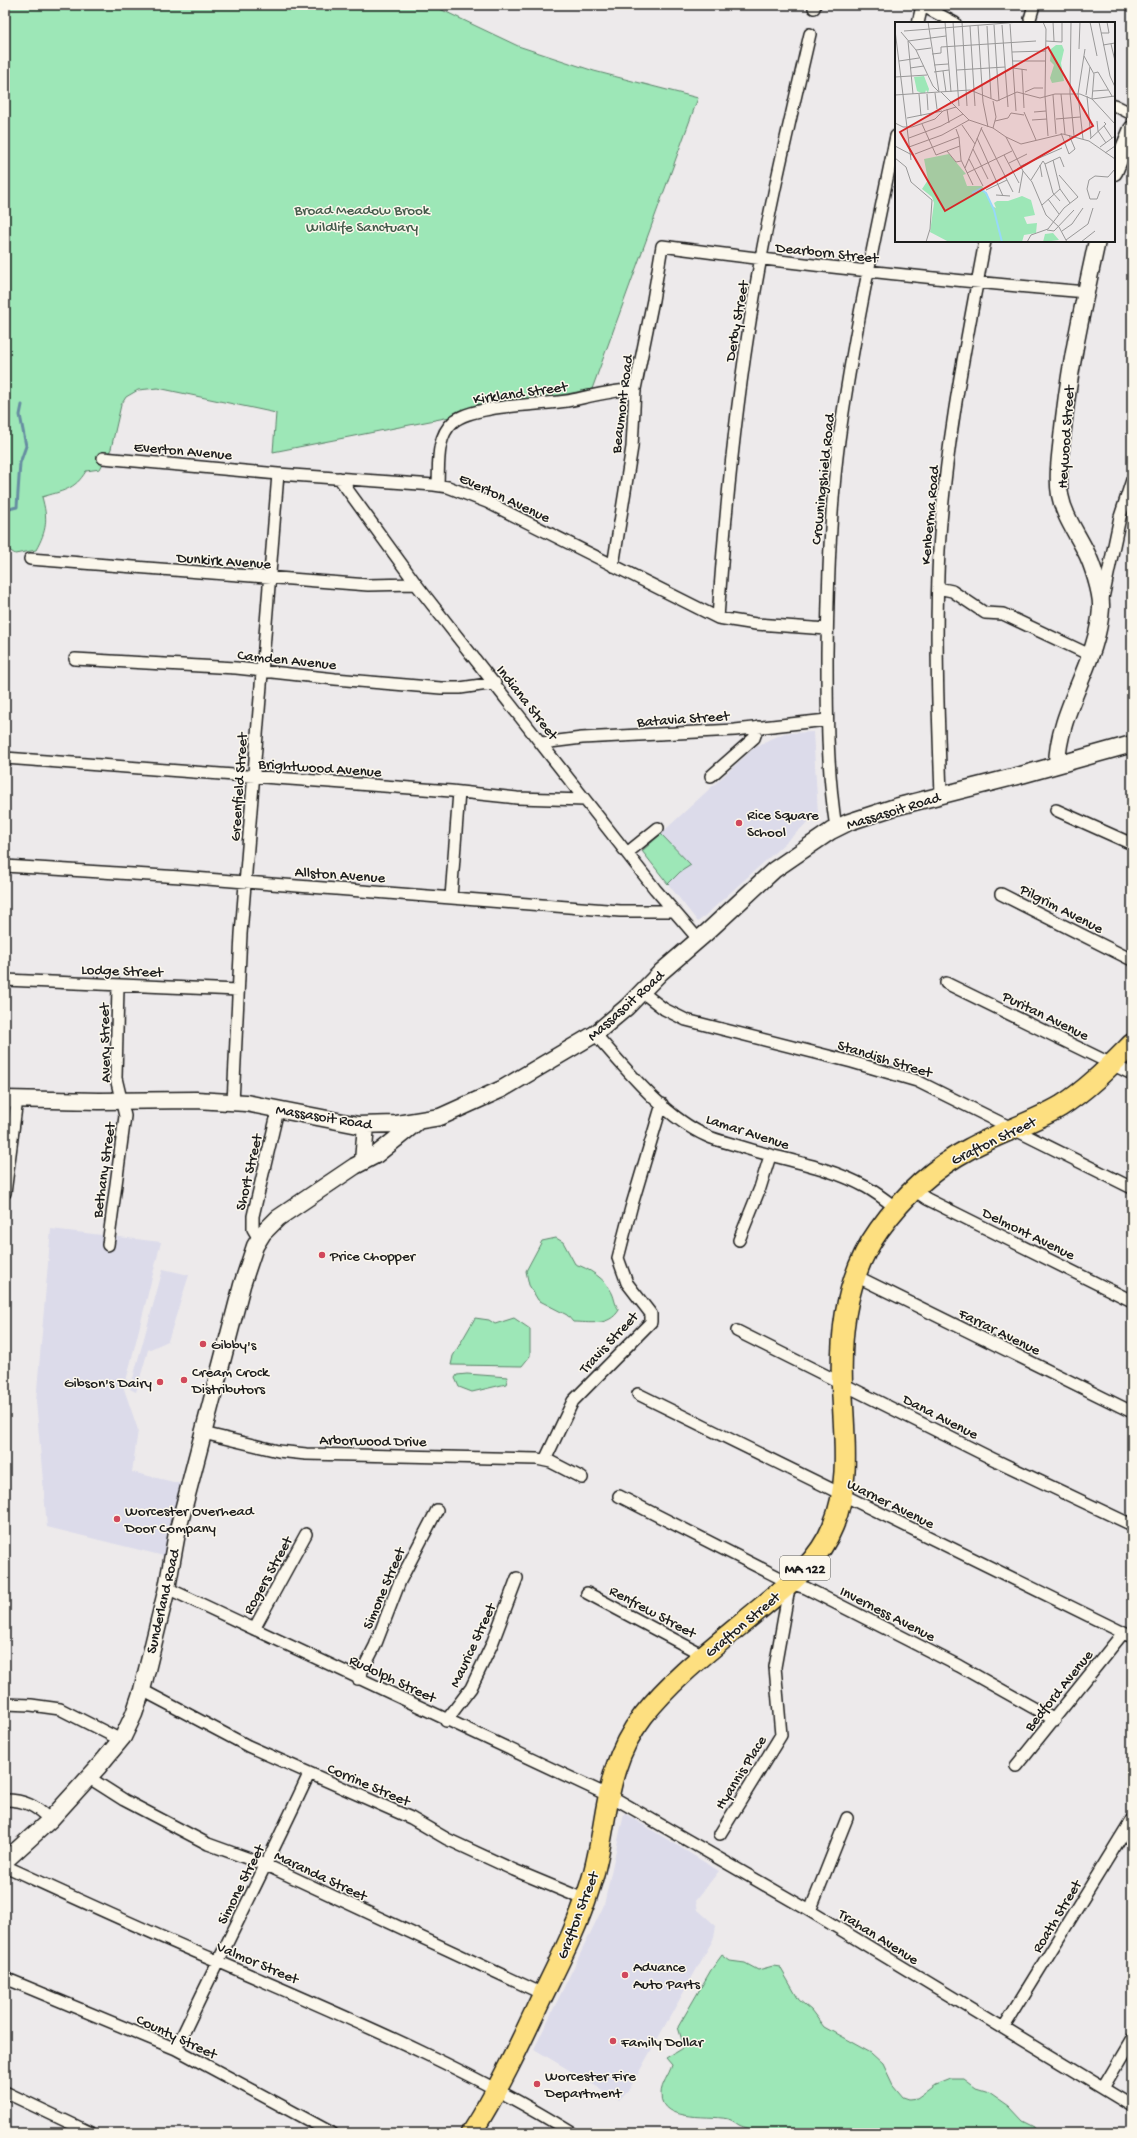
<svg xmlns="http://www.w3.org/2000/svg" width="1137" height="2138" viewBox="0 0 1137 2138" font-family="'Gochi Hand',sans-serif">
<style>
.built{fill:#dcdbea}
.green{fill:#9de7b7;stroke:#5c826a}
.lines{fill:none;stroke-linecap:round;stroke-linejoin:round}
.stream{stroke:#668da1;stroke-width:3}
.street-casing{stroke:#1c1c1c;stroke-width:14}
.secondary-casing{stroke:#1c1c1c;stroke-width:19}
.highway-casing{stroke:#1c1c1c;stroke-width:23}
.street{stroke:#fbf7ec;stroke-width:11}
.secondary{stroke:#fbf7ec;stroke-width:16}
.highway{stroke:#fddf80;stroke-width:20}
.poi-dot{fill:#d1495b;stroke:#fbf7ec;stroke-width:1.5}
.labels{text-anchor:middle;stroke-width:3;stroke-linejoin:round;paint-order:stroke}
.shield{fill:#fbf7ec;stroke:#5f5e5a;stroke-width:1}
.shield-label{font-size:14px;font-weight:bold;fill:#1c1c1c}
.park-label{font-size:15px;fill:#43594a;stroke:#fbf7ec}
.street-label{font-size:15px;fill:#1c1c1c;stroke:#fbf7ec}
.poi-label{font-size:15px;fill:#1c1c1c;stroke:#fbf7ec;text-anchor:start}
.inset-river{fill:none;stroke:#97d9f9;stroke-width:2}
.inset-road{fill:none;stroke:#999898;stroke-width:1}
.view{fill:#d62828;fill-opacity:0.15;stroke:#d62828;stroke-width:2}
.inset-edge{fill:none;stroke:#1c1c1c;stroke-width:2}
</style>
<rect width="100%" height="100%" fill="#edeaeb"/>
<filter id="ink" filterUnits="userSpaceOnUse"><feTurbulence type="fractalNoise" baseFrequency=".025" numOctaves="2"/><feDisplacementMap in="SourceGraphic" scale="8" xChannelSelector="R" yChannelSelector="G"/><feConvolveMatrix kernelMatrix="1 2 1 2 8 2 1 2 1" color-interpolation-filters="sRGB"/></filter>
<g filter="url(#ink)">
<path class="built" d="M813 732 818 813 698 922 642 851 754 748 770 739 785 733Z
M51 1229 161 1242 124 1389 138 1430 132 1472 182 1484 164 1556 47 1527 36 1401Z
M163 1269 189 1275 168 1341 148 1350 136 1392 130 1389Z
M624 1813 719 1871 696 1900 698 1910 716 1926 714 1938 630 2088 619 2100 534 2049 604 1905Z"/>
<path class="green" d="M5 5H438L440 9 518 46 594 71 698 98 592 389 273 452 276 413 158 388 138 390 126 397 121 405 111 449 100 469 86 471C75 490 62 491 42 497 48 519 47 530 36 550L15 554 5 547Z
M661 834 691 865 680 872 668 884 642 851Z
M556 1238 563 1242 575 1264C588 1268 606 1279 612 1293 615 1299 614 1303 619 1310 609 1327 589 1322 573 1322L567 1315 538 1300 529 1285 526 1271 542 1241Z
M475 1318 489 1320 495 1324 514 1318 530 1329V1356L522 1366 451 1365 453 1356Z
M467 1374 508 1377 506 1384 472 1392 459 1387 455 1378 457 1375Z
M722 1955 730 1961 745 1963 758 1970 773 1966 780 1967 799 2000 811 2010 824 2027 871 2053 883 2064 893 2085 903 2097 909 2099 917 2098 935 2085 950 2079H964L976 2088 989 2092 1009 2106 1023 2121 1035 2127 1038 2133H758C751 2128 745 2128 739 2125 736 2123 733 2121 731 2120 715 2113 660 2125 661 2094 661 2084 669 2075 672 2065L666 2058 684 2047 678 2027 711 1970Z"/>
<g class="lines">
<path class="stream" d="M5 510 17 507 20 463 26 446 20 415 22 405"/>
<defs>
<path id="street" d="M921 5 955 23
M814 8 815 5
M1030 19 1034 5
M918 23 922 6
M1114 105 1132 114
M103 458 278 474 434 485 448 487 487 502 718 618 756 624 827 629
M339 478 416 584 655 889 699 940
M438 485C439 464 436 437 453 422 472 405 540 405 567 401 580 399 627 386 635 392
M30 559 368 585 416 584
M613 566 632 447 635 389 653 300 662 246C803 265 944 280 1086 292
M938 588 952 591 985 613 1003 614 1090 655
M1103 598 1120 517 1132 480
M718 618C725 514 735 411 752 309 767 216 789 125 810 34
M75 659 236 668 335 679 441 688H460L495 683
M542 743 582 738 735 730 827 720
M5 758 451 791 517 798 585 800
M711 776 754 738 758 727
M941 795C938 713 935 632 939 550 945 446 966 343 985 241
M1056 810 1132 844
M836 828C827 770 827 712 827 653 828 582 830 510 839 440 853 338 875 237 896 136
M627 853 658 828
M5 866 181 877 620 911H673
M1001 894 1132 960
M451 897 459 792
M5 980 238 990
M946 983 1132 1074
M642 992 664 1009 686 1020 852 1062 917 1081 1132 1188
M595 1034C626 1069 664 1117 707 1136 718 1141 730 1143 742 1147 783 1160 828 1166 866 1187 877 1193 887 1201 896 1208
M233 1103 241 934 278 474
M914 1190 927 1199 1132 1301
M5 1193 17 1099
M259 1239 253 1229V1216L278 1110
M739 1240 760 1188 770 1156
M108 1245 125 1116 116 1078 118 986
M856 1276 1132 1412
M737 1331 993 1459 1132 1525
M638 1394 1132 1637
M203 1433 278 1451 306 1454 537 1459 551 1462 582 1478
M545 1460 573 1401 651 1322V1314L627 1283 618 1258 631 1208 662 1104
M619 1496 790 1583 806 1588 959 1666 1055 1720
M167 1588 616 1799 810 1911 1132 2106
M587 1593 705 1656
M254 1629 306 1534
M358 1679 375 1646 400 1581 437 1510
M142 1690 248 1746 411 1818 447 1839 514 1870 586 1900
M5 1704 31 1705 60 1709 121 1740
M446 1721 471 1688 492 1644 517 1578
M1016 1766 1123 1633
M88 1777 124 1800 208 1844 266 1865 543 1994
M5 1800C25 1800 36 1806 50 1820
M720 1834 781 1735 775 1667 790 1583
M5 1866C75 1898 144 1930 215 1960 336 2013 459 2063 572 2133
M810 1911 847 1818
M5 1978 176 2049 332 2133
M1004 2027 1132 1819
M176 2049C219 1957 266 1867 309 1774
M1103 2088 1132 2039
M5 2092 91 2133"/>
<path id="secondary" d="M1114 172 1132 129
M1057 765C1058 709 1098 663 1101 608 1102 594 1092 563 1085 550 1076 532 1064 516 1060 495 1057 477 1060 456 1062 438 1068 371 1083 306 1097 241
M5 1099 99 1101 196 1100 246 1103 358 1125 397 1124 440 1117 502 1089 595 1034 627 1007 661 972 705 934 774 870 831 831 849 822 895 807 1021 775 1132 744
M363 1161 366 1125
M5 1861 50 1820 99 1766 123 1737 134 1714 142 1690 167 1588 177 1533 242 1285 255 1246 263 1233 278 1218 355 1166 376 1155 417 1122"/>
<path id="highway" d="M471 2133C498 2091 519 2046 540 2001 558 1964 577 1928 589 1889 610 1828 600 1772 643 1716 674 1676 718 1644 757 1611 786 1587 819 1562 833 1526 849 1487 845 1447 843 1406 839 1345 842 1281 879 1230 902 1198 933 1168 969 1149 998 1133 1032 1123 1061 1106 1088 1089 1110 1066 1132 1044"/>
</defs>
<use href="#street" class="street-casing"/>
<use href="#secondary" class="secondary-casing"/>
<use href="#highway" class="highway-casing"/>
<use href="#street" class="street"/>
<use href="#secondary" class="secondary"/>
<use href="#highway" class="highway"/>
</g>
</g>
<g class="poi-dot">
<circle cx="739" cy="823" r="4"/>
<circle cx="322" cy="1255" r="4"/>
<circle cx="203" cy="1344" r="4"/>
<circle cx="184" cy="1380" r="4"/>
<circle cx="160" cy="1382" r="4"/>
<circle cx="117" cy="1519" r="4"/>
<circle cx="625" cy="1975" r="4"/>
<circle cx="613" cy="2041" r="4"/>
<circle cx="537" cy="2084" r="4"/>
</g>
<g class="labels">
<rect class="shield" x="780" y="1556" width="50" height="24" rx="3"/>
<g class="shield-label">
<text x="805" y="1573">MA 122</text>
</g>
<g class="park-label">
<text x="362" y="214">Broad Meadow Brook<tspan x="362" dy="17">Wildlife Sanctuary</tspan></text>
</g>
<g class="street-label">
<text transform="translate(827 252) rotate(6)" y="5">Dearborn Street</text>
<text transform="translate(736 321) rotate(-80)" y="5">Derby Street</text>
<text transform="translate(520 392) rotate(-8)" y="5">Kirkland Street</text>
<text transform="translate(621 404) rotate(-83)" y="5">Beaumont Road</text>
<text transform="translate(1065 437) rotate(-86)" y="5">Heywood Street</text>
<text transform="translate(183 450) rotate(5)" y="5">Everton Avenue</text>
<text transform="translate(822 479) rotate(-84)" y="5">Crowningshield Road</text>
<text transform="translate(505 497) rotate(25)" y="5">Everton Avenue</text>
<text transform="translate(929 515) rotate(-85)" y="5">Kenberma Road</text>
<text transform="translate(224 560) rotate(4)" y="5">Dunkirk Avenue</text>
<text transform="translate(287 659) rotate(6)" y="5">Camden Avenue</text>
<text transform="translate(528 702) rotate(52)" y="5">Indiana Street</text>
<text transform="translate(683 718) rotate(-4)" y="5">Batavia Street</text>
<text transform="translate(320 767) rotate(4)" y="5">Brightwood Avenue</text>
<text transform="translate(238 787) rotate(-86)" y="5">Greenfield Street</text>
<text transform="translate(893 810) rotate(-17)" y="5">Massasoit Road</text>
<text transform="translate(340 874) rotate(4)" y="5">Allston Avenue</text>
<text transform="translate(1062 908) rotate(27)" y="5">Pilgrim Avenue</text>
<text transform="translate(122 970) rotate(2)" y="5">Lodge Street</text>
<text transform="translate(625 1005) rotate(-42)" y="5">Massasoit Road</text>
<text transform="translate(1046 1015) rotate(26)" y="5">Puritan Avenue</text>
<text transform="translate(104 1043) rotate(-91)" y="5">Avery Street</text>
<text transform="translate(885 1058) rotate(17)" y="5">Standish Street</text>
<text transform="translate(324 1116) rotate(9)" y="5">Massasoit Road</text>
<text transform="translate(748 1131) rotate(18)" y="5">Lamar Avenue</text>
<text transform="translate(993 1140) rotate(-26)" y="5">Grafton Street</text>
<text transform="translate(103 1170) rotate(-82)" y="5">Bethany Street</text>
<text transform="translate(248 1172) rotate(-77)" y="5">Short Street</text>
<text transform="translate(1029 1233) rotate(26)" y="5">Delmont Avenue</text>
<text transform="translate(1000 1331) rotate(26)" y="5">Farrar Avenue</text>
<text transform="translate(608 1342) rotate(-47)" y="5">Travis Street</text>
<text transform="translate(941 1416) rotate(27)" y="5">Dana Avenue</text>
<text transform="translate(373 1440) rotate(1)" y="5">Arborwood Drive</text>
<text transform="translate(891 1503) rotate(26)" y="5">Warner Avenue</text>
<text transform="translate(267 1575) rotate(-61)" y="5">Rogers Street</text>
<text transform="translate(383 1588) rotate(-67)" y="5">Simone Street</text>
<text transform="translate(162 1601) rotate(-77)" y="5">Sunderland Road</text>
<text transform="translate(653 1611) rotate(28)" y="5">Renfrew Street</text>
<text transform="translate(888 1613) rotate(27)" y="5">Inverness Avenue</text>
<text transform="translate(742 1624) rotate(-40)" y="5">Grafton Street</text>
<text transform="translate(472 1645) rotate(-65)" y="5">Maurice Street</text>
<text transform="translate(393 1678) rotate(25)" y="5">Rudolph Street</text>
<text transform="translate(1058 1690) rotate(-51)" y="5">Bedford Avenue</text>
<text transform="translate(740 1772) rotate(-58)" y="5">Hyannis Place</text>
<text transform="translate(369 1784) rotate(23)" y="5">Corrine Street</text>
<text transform="translate(321 1875) rotate(25)" y="5">Maranda Street</text>
<text transform="translate(240 1884) rotate(-63)" y="5">Simone Street</text>
<text transform="translate(577 1915) rotate(-69)" y="5">Grafton Street</text>
<text transform="translate(1056 1916) rotate(-59)" y="5">Roath Street</text>
<text transform="translate(879 1936) rotate(32)" y="5">Trahan Avenue</text>
<text transform="translate(258 1962) rotate(23)" y="5">Valmor Street</text>
<text transform="translate(177 2036) rotate(25)" y="5">County Street</text>
</g>
<g class="poi-label">
<text x="747" y="819">Rice Square<tspan x="747" dy="17">School</tspan></text>
<text x="330" y="1260">Price Chopper</text>
<text x="211" y="1349">Gibby's</text>
<text x="192" y="1376">Cream Crock<tspan x="192" dy="17">Distributors</tspan></text>
<text x="152" y="1387" text-anchor="end">Gibson's Dairy</text>
<text x="125" y="1515">Worcester Overhead<tspan x="125" dy="17">Door Company</tspan></text>
<text x="633" y="1971">Advance<tspan x="633" dy="17">Auto Parts</tspan></text>
<text x="621" y="2046">Family Dollar</text>
<text x="545" y="2080">Worcester Fire<tspan x="545" dy="17">Department</tspan></text>
</g>
</g>
<g transform="translate(895 22)">
<rect width="220" height="220" fill="#edeaeb"/>
<path d="M161 23H167L169 28 166 41 169 59 157 61 155 56 159 43 155 39 156 27ZM29 54 34 67 33 71 31 68 30 71H26L22 69 19 55ZM54 132 71 152 68 153 72 164H87L97 184 101 186 99 181 102 179H113L127 174 136 178 140 193 129 195 132 202 142 201 141 211 129 213 127 220H54L35 210 39 181 37 175 27 167 33 158 29 137ZM158 211 164 218 148 220 150 212Z" fill="#9de7b7"/>
<path class="inset-river" d="M77 171 85 167 91 171 99 188 107 220"/>
<path class="inset-road" d="M50 0 56 70M58 0 64 84M67 0 72 84M148 0 151 7 150 74 153 114M158 0 159 19M176 0 175 71 179 114M195 0 202 34M204 0 215 54 220 65M115 2 121 89M83 3 88 80 93 105M99 3 104 79M107 3 113 85M75 4 80 84M92 4 96 76M0 8 16 138M9 9 125 0M6 10 21 28 38 64 44 70 75 68 102 79 122 70 145 76 160 72H185L197 77 220 102M206 11H214L212 0M151 19 167 20V0M216 22 220 39M208 23 220 21M184 27 185 0M21 28 36 26M117 30 151 29M37 32 46 31V25L141 19M189 34 199 52 197 77 220 74M4 39 24 36M118 39H150M39 43 53 42M15 46 29 44M118 46 132 48M127 47 129 86M62 48 110 45M48 49 51 70M39 50 54 48M199 51 203 50 217 74M0 55 32 53M198 69 213 68M46 70 74 98 98 106 111 115 128 149 137 160 151 193 164 205 172 220M130 70 139 66H148M40 71 42 87M18 72 13 19 51 14M24 72 26 94M32 72 33 88M166 72 170 112M0 73 44 70 33 0M158 73 161 112M191 73 195 45M192 74 196 116M98 79 101 95 98 106M52 87 54 101M129 90 141 118M139 90 151 89M12 96 47 89M161 97 185 95M137 98 152 97M100 99 113 96 116 91 129 93M202 99 203 109 211 121M0 101 8 105H17L40 97 48 89 61 85M27 102 41 133 65 124M67 103 80 122M209 104 217 116M86 106 118 170M61 107 64 115 66 138 78 163M166 111 174 132 180 127 174 113M111 115 126 122 168 112 194 119 220 137M14 116 46 104 68 92M82 116 108 174M188 117 183 72 190 27M195 117 211 102 209 100M0 124 17 133M14 125 47 113 74 98M205 125 220 114M78 127 93 157M52 129 61 140 66 139M210 131 220 124M20 132 64 115M109 133 124 161M0 136 11 145 16 160 37 178 35 207 31 220M74 137 88 164M158 138 165 167 175 181M114 141 132 132M150 142 158 171 165 179M145 143 147 155M126 144 167 126M70 146 87 105M72 151 117 129M136 158 148 139 150 142 165 135 169 145M91 168 112 158M205 169 202 177H195L192 167 194 158 200 154 213 155 220 147M124 171 128 149M101 173 115 174M153 177 164 192M147 183 165 167M152 208 159 209 179 188M167 209 177 202 188 186M171 218 193 202 198 186M132 220 136 213 153 207 169 186 183 175 164 153M186 220 200 209"/>
<path class="view" d="M153 25 198 104 50 189 5 110Z"/>
<rect width="220" height="220" class="inset-edge"/>
</g>
<rect width="1137" height="2138" fill="none" stroke="#fbf7ec" stroke-width="20"/>
<rect x="10" y="10" width="1117" height="2118" fill="none" stroke="#1c1c1c" stroke-width="1.5" filter="url(#ink)"/>
</svg>
